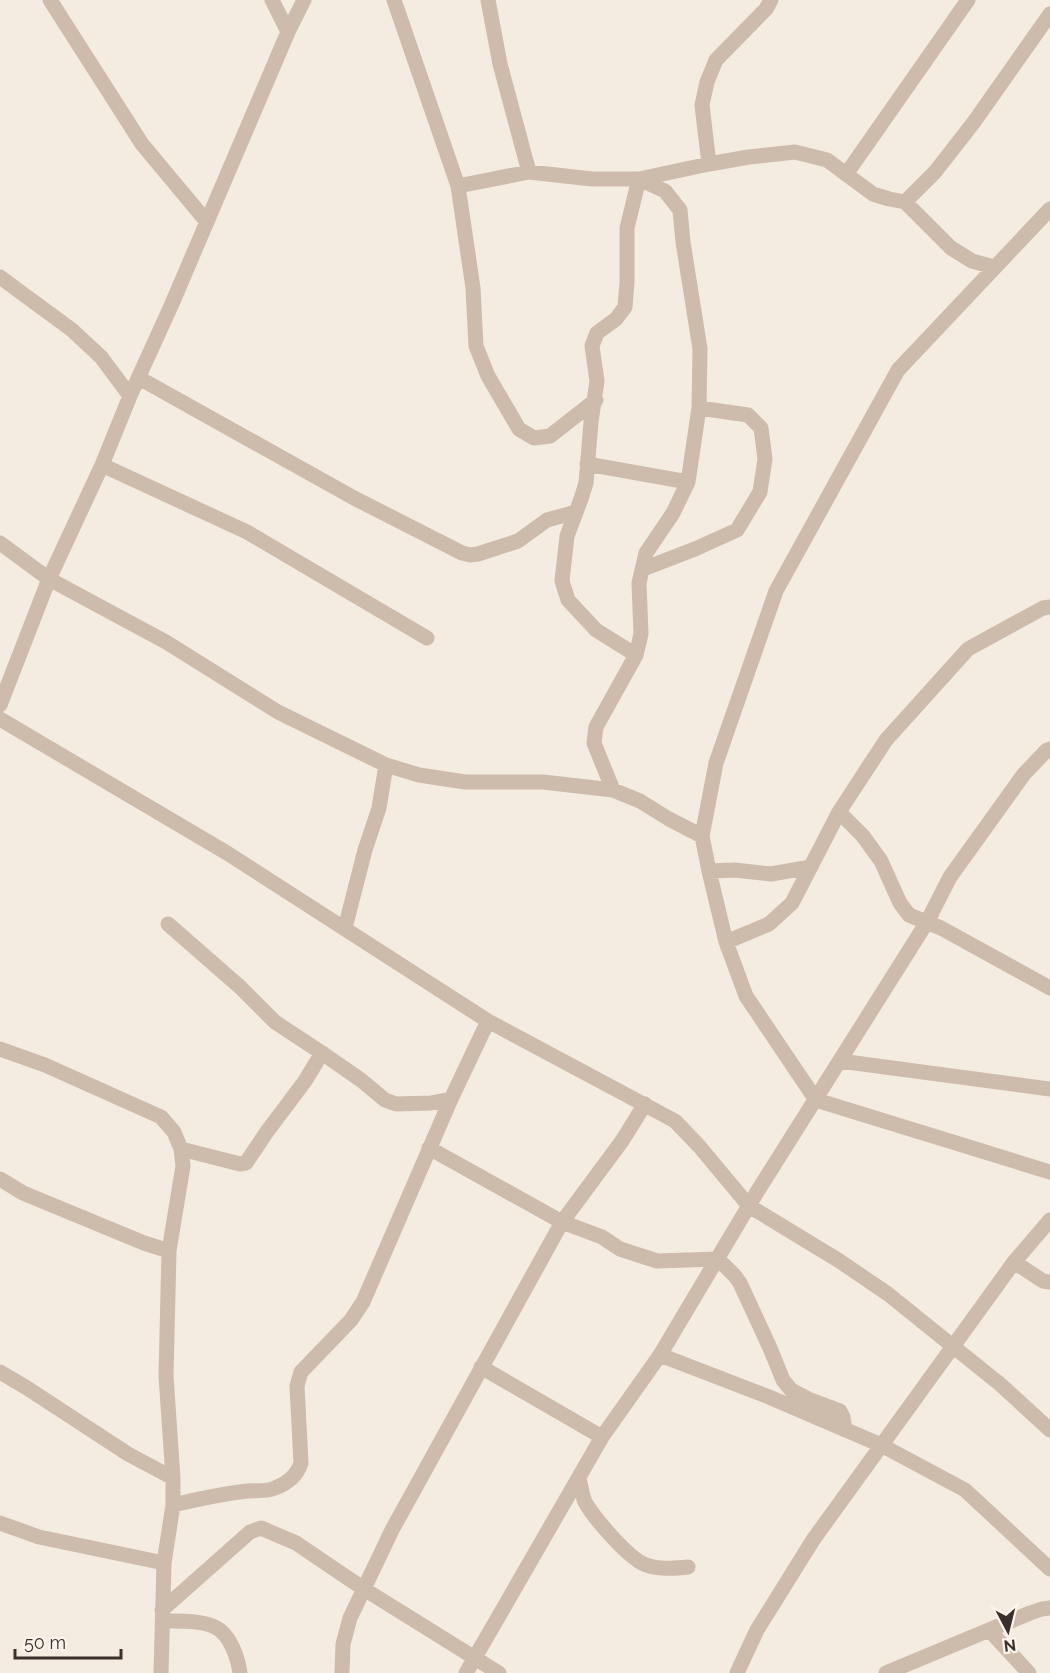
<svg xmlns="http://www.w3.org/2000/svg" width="1050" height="1673" viewBox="0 0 1050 1673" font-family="Raleway,sans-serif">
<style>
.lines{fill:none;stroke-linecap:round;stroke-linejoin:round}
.street{stroke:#cdbbac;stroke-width:15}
</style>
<rect width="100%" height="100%" fill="#f4ebe1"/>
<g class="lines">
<path class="street" d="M50 0 142 144 207 222
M272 0 288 32
M394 0 458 186 473 288 476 346 488 376 519 429 534 438 550 436 596 400
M488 0 500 64 529 172
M709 164 702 105 707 82 716 60 766 9 771 0
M847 173 968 0
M458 186 529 172 592 179H639L665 191 680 210 683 242 700 349 699 408 688 482 673 513 646 553 639 583 641 634 636 655 596 727 594 743 613 790
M905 202 935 172 974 122 1050 14
M1050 209 898 370 776 591 716 763 702 836 709 871 726 942 746 996 816 1100 1050 1172
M0 277 72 330 101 357 130 396
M139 378 354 498 462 553 470 555 478 554 518 541 547 520 576 512
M587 464 688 482
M102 465 247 532 427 638
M0 543 49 579 166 642 278 712 386 765 419 775 465 782H543L613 790 640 801 669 819 702 836
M643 569 695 549 737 530 760 492 765 459 761 428 748 415 699 408
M636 655 596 630 568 600 562 581 567 536 581 499 586 483 591 422 597 381 592 346 597 333 616 319 625 307 627 282V228L639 179 709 164 749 157 795 152 827 160 873 194 889 199 905 202 951 248 972 261 994 267
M0 705 49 579 102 465 130 396 171 306 288 32 304 0
M0 719 227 853 488 1021 675 1121 699 1146 749 1206 838 1260 888 1294 1001 1385 1050 1430
M839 812 863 836 881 861 900 903 909 915 941 928 1050 988
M709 871 735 870 771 874 811 867
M168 924 240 987 275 1022 322 1053
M345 928 365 850 379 808 386 765
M726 942 769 924 792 903 839 812 886 740 968 649 1043 608 1050 607
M0 1049 45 1065 161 1117 174 1132 181 1149 183 1166 169 1251
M840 1061 1050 1089
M429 1148 562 1222 602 1237 620 1249 657 1261 718 1259 735 1276 740 1283 770 1348 783 1380 791 1390 808 1399 840 1411 843 1417 845 1430
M181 1149 240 1164 246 1163 266 1133 305 1081 322 1053 361 1080 385 1100 396 1104 431 1103 451 1099
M0 1179 23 1193 144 1243 169 1251 166 1376 173 1478V1505L164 1563 161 1673
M1014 1262 1043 1281 1050 1282
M660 1355 769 1397 881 1445 965 1490 1050 1569
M481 1367 602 1437
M0 1372 27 1388 128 1454 173 1478
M579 1479C581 1486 582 1495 585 1502 594 1518 629 1559 646 1565 660 1570 674 1568 688 1567
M173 1505C198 1499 222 1494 247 1491 257 1490 266 1492 275 1488 288 1483 297 1476 301 1463L297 1386 301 1372 351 1320 363 1302 451 1099 488 1021
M0 1523 39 1537 164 1563
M162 1610 250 1532 261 1528 296 1543 364 1589 499 1673
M163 1621C180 1621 200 1620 215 1627 230 1634 238 1658 240 1673
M989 1630 1029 1673
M342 1673 343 1644 350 1618 392 1530 562 1222 622 1141 645 1104
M466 1673 602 1437 660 1355 757 1192 927 922 950 877 1024 774 1047 750 1050 749
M737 1673 757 1630 813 1540 1014 1262 1050 1220
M886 1673 1030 1613 1042 1609 1050 1608"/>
</g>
<g transform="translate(1008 1631) rotate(173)" stroke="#fbf5ee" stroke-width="4.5" paint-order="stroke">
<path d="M0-4.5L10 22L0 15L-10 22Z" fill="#3b302b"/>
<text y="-9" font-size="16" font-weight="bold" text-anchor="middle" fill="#3b302b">N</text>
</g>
<path d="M15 1649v9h106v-9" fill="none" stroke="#3b302b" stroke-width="3"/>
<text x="24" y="1649" font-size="18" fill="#3b302b" stroke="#fbf5ee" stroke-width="4.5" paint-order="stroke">50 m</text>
</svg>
